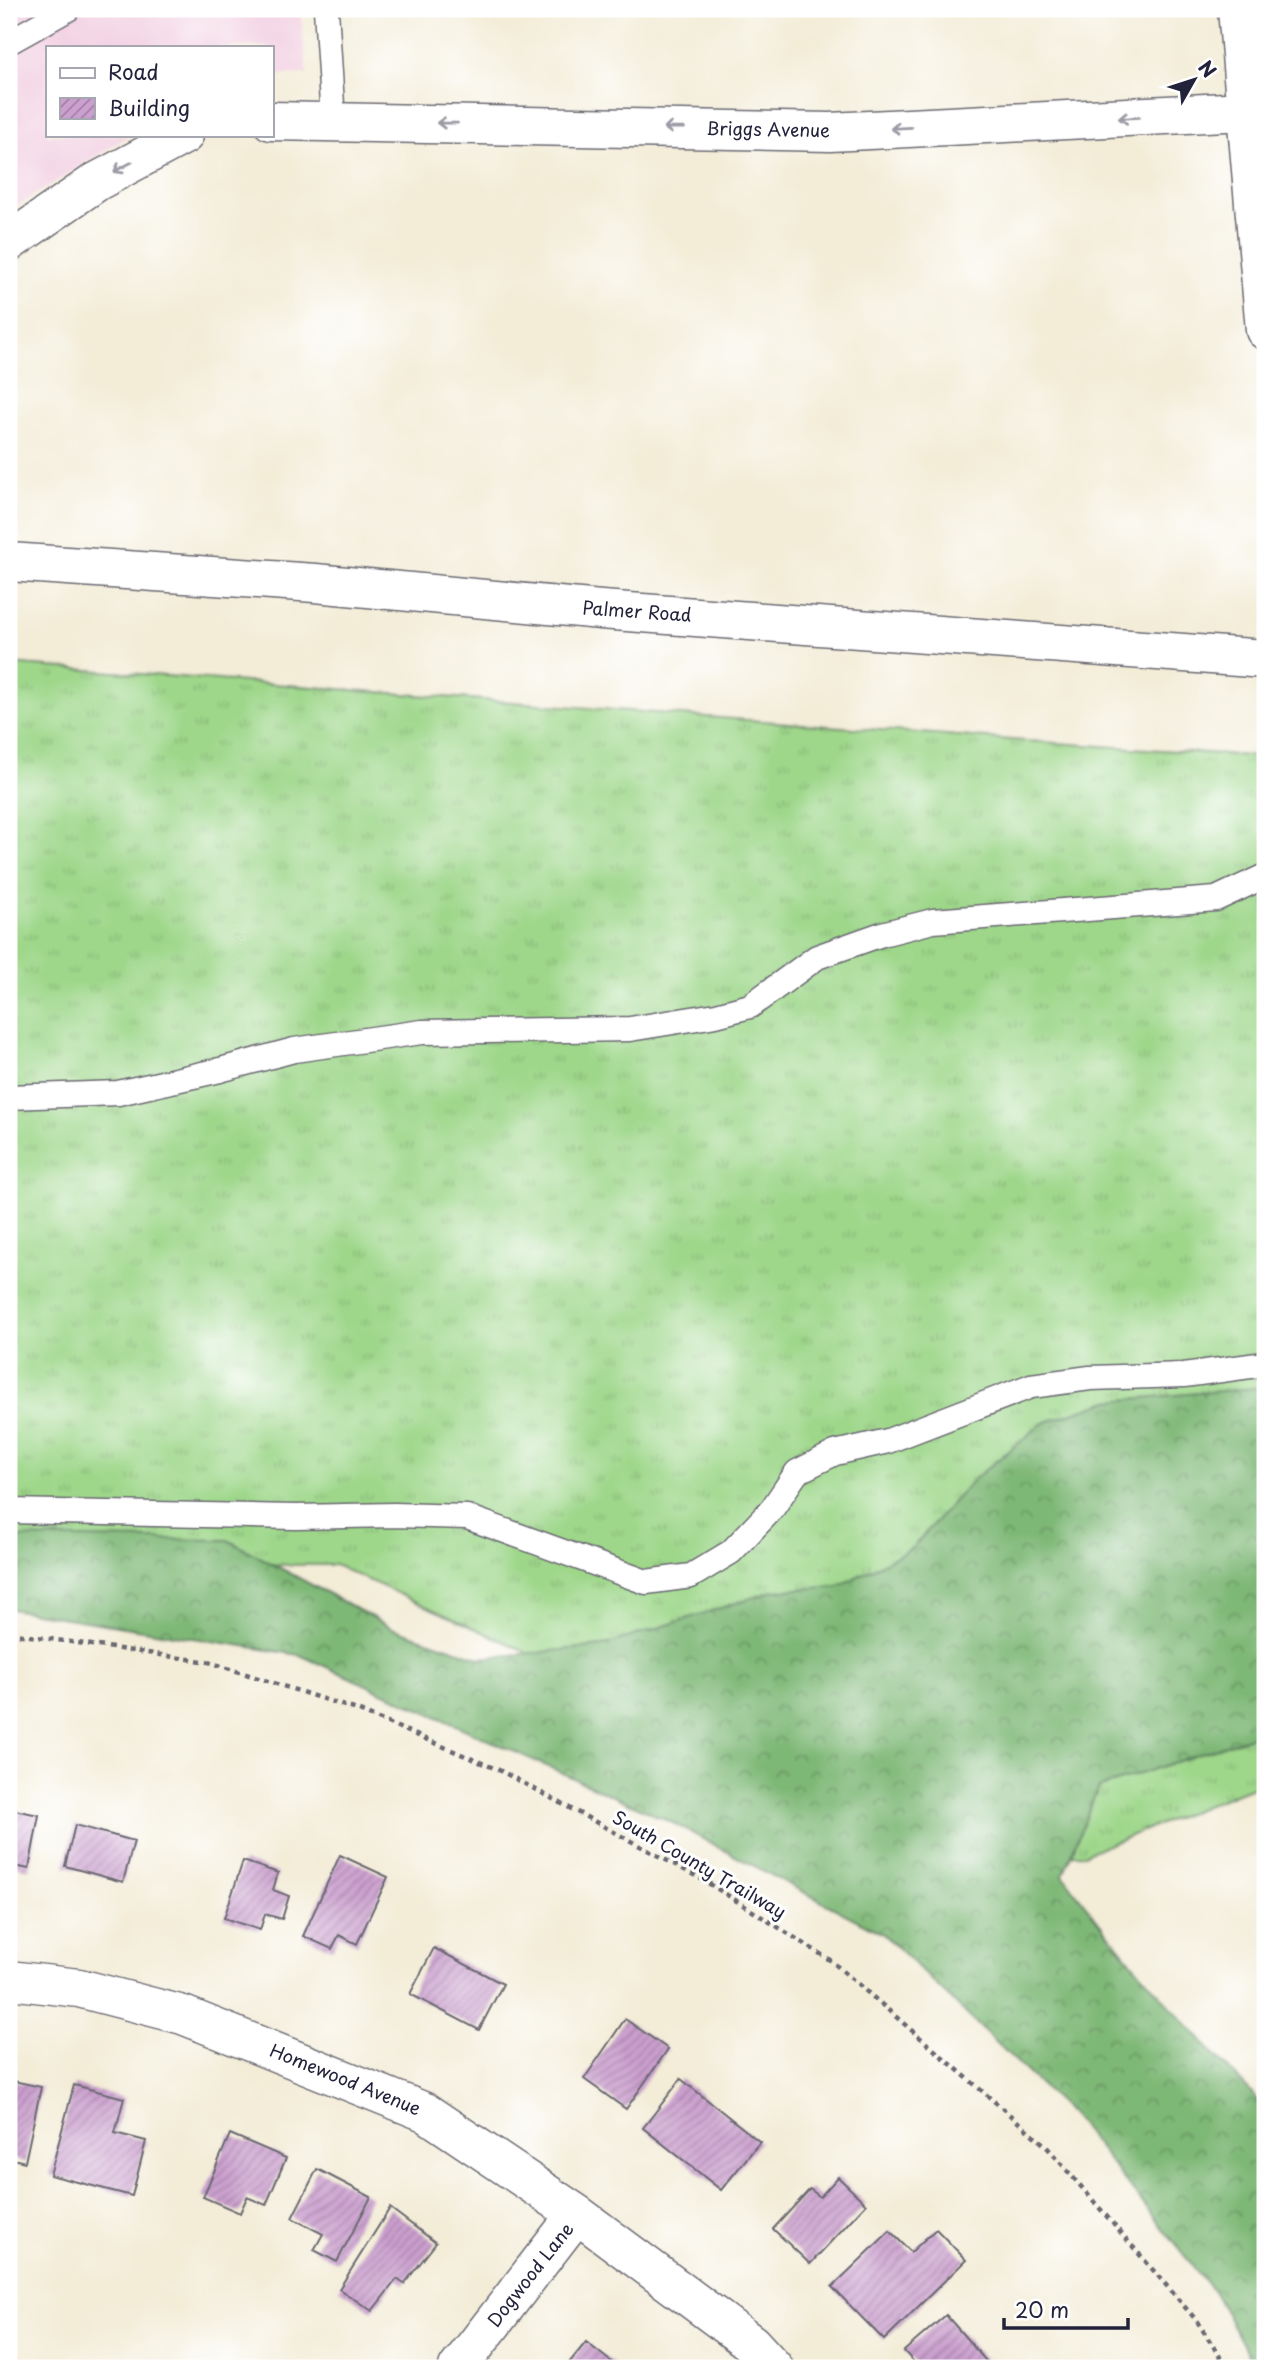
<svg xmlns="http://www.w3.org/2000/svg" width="1274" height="2377" viewBox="0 0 1274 2377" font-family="'Playpen Sans',sans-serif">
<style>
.built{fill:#f2cfe1}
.grass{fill:url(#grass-tufts);stroke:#607c62;stroke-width:2}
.forest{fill:url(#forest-crowns);stroke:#506d58;stroke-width:2}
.building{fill:url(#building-hatch)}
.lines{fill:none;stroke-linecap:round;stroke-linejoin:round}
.lane-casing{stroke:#6b6972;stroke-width:27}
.street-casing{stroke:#6b6972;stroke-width:41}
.secondary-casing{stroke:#6b6972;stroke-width:41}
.path{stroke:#6b6972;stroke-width:4.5;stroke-dasharray:5 5;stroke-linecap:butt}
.lane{stroke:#fff;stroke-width:24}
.street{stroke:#fff;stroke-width:38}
.secondary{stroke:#fff;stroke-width:38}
.oneway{stroke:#9c9ca7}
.labels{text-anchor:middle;stroke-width:6;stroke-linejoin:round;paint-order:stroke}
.street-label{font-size:18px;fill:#22223b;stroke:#fff}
</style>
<defs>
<pattern id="grass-tufts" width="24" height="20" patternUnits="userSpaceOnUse" patternTransform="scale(1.75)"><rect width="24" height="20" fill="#9ed78a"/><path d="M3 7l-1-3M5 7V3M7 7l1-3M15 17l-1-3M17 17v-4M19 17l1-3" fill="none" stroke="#88b878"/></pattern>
<pattern id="forest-crowns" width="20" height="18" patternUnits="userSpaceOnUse" patternTransform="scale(1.75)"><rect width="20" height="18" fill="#7eb876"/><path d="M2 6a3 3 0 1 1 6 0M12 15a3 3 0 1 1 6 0" fill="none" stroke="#679562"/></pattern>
<pattern id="building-hatch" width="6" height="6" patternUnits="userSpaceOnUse" patternTransform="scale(1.75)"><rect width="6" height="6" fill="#cb9fce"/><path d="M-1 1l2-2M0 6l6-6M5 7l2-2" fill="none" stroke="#a481a8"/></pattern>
</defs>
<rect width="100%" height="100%" fill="#fff"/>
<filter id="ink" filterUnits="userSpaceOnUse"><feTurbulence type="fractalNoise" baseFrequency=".0143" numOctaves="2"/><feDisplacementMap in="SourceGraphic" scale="14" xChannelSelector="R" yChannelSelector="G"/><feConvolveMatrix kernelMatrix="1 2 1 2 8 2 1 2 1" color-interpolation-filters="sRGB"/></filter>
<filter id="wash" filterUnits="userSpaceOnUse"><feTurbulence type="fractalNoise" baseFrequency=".00686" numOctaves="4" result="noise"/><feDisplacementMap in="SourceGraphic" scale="28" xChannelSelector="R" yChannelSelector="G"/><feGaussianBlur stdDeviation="1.57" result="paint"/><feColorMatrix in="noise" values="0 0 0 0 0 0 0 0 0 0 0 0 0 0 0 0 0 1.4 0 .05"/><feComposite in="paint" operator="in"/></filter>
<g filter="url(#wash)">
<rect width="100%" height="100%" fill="#f3ecd7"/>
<path class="built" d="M9 9H300L307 74 271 75V47H47V135H130L9 211Z"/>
<path class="grass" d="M9 664 1012 740 1265 757V1782L1085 1854 775 1860 523 1650 335 1565 9 1563Z"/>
<path class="forest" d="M1265 1387V1732L1098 1788 1063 1875C1123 1957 1194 2034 1265 2107V2368H1256L1215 2294 1074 2117 883 1934 671 1822 300 1655 9 1609V1537L228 1540 392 1628 480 1658 602 1646 773 1591 839 1586 912 1548 973 1480 1043 1423 1108 1401Z"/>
<g id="blocks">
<path class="building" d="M9 1809 39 1815 29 1869 9 1865Z
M75 1825 134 1841 123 1882 65 1866Z
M340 1855 388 1877 357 1944 339 1935 332 1949 303 1936Z
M243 1861 278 1873 273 1890 289 1896 282 1919 265 1914 260 1930 224 1918Z
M434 1948 503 1984 479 2030 410 1994Z
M625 2019 668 2049 626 2109 584 2079Z
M681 2079 760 2142 721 2190 643 2128Z
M9 2080 41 2087 25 2162 9 2158Z
M74 2085 124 2098 115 2133 146 2141 132 2196 50 2175Z
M230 2134 286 2158 266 2205 247 2197 240 2213 203 2197Z
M317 2169 371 2197 337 2262 314 2250 323 2234 292 2218Z
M838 2177 866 2204 810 2264 773 2229 810 2189 820 2197Z
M390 2208 436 2243 404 2284 397 2279 372 2311 339 2289Z
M936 2229 966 2260 884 2340 832 2287 890 2231 911 2252Z
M946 2315 986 2361 978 2368H919L904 2351Z
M586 2342 619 2368H565Z"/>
</g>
</g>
<g filter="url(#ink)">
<use href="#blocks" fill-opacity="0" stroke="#6b6972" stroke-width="2"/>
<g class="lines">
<defs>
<path id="lane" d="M326 9 333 121
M9 42 68 9
M9 1097 118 1093 220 1070 294 1050 422 1032 630 1029 716 1015 750 1006 817 957 882 934 933 921 1216 899 1265 876
M9 1511 296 1517 394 1515 467 1517 646 1582 691 1576 731 1552 772 1509 797 1472 835 1453 888 1441 1031 1386 1090 1378 1184 1375 1265 1364"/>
<path id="street" d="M271 121 830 132 1265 110
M9 242 96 182 184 135
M9 1980 79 1988 183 2015 425 2112 577 2214 752 2344 774 2368
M458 2368 577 2214"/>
<path id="secondary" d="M1237 9 1265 330
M9 562 315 583 601 610 1265 659"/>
</defs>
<use href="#lane" class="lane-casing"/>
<use href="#street" class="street-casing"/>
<use href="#secondary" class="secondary-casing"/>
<path class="path" d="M9 1633 209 1662 357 1710 501 1771 705 1881 830 1960 1046 2146 1197 2321 1227 2368"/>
<use href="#lane" class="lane"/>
<use href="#street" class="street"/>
<use href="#secondary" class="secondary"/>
</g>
<defs><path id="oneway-shaft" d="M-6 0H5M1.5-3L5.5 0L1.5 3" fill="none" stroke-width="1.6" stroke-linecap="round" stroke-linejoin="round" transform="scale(1.75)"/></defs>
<g class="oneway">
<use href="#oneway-shaft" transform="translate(1129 118) rotate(177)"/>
<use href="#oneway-shaft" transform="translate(447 123) rotate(-179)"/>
<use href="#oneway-shaft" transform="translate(674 128) rotate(-179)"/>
<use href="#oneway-shaft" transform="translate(901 128) rotate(177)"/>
<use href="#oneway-shaft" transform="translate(123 167) rotate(152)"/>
</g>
</g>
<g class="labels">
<g class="street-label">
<text transform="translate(768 130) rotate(1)" y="6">Briggs Avenue</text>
<text transform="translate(637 612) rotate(4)" y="6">Palmer Road</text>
<text transform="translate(699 1865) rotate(30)" y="6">South County Trailway</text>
<text transform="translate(345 2080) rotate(22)" y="6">Homewood Avenue</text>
<text transform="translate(531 2275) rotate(-52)" y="6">Dogwood Lane</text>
</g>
</g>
<rect width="1274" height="2377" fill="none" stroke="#fff" stroke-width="35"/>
<rect x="46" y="46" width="228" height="91" fill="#ffffff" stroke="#a7a7b1" stroke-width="2"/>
<rect x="60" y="68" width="35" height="10" fill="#ffffff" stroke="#a7a7b1" stroke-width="2"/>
<text x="108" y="80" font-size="21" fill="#22223b">Road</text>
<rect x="60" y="98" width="35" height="21" fill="url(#building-hatch)" stroke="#a7a7b1" stroke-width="2"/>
<text x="108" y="116" font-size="21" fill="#22223b">Building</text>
<g transform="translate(1194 80) rotate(51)" stroke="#ffffff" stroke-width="5" paint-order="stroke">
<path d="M0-5L12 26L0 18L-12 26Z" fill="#22223b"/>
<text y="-10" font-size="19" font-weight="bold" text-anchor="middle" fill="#22223b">N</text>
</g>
<path d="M1004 2318v10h124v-10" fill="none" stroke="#22223b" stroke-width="3.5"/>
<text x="1015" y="2318" font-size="21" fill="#22223b" stroke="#ffffff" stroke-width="5" paint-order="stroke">20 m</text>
</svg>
